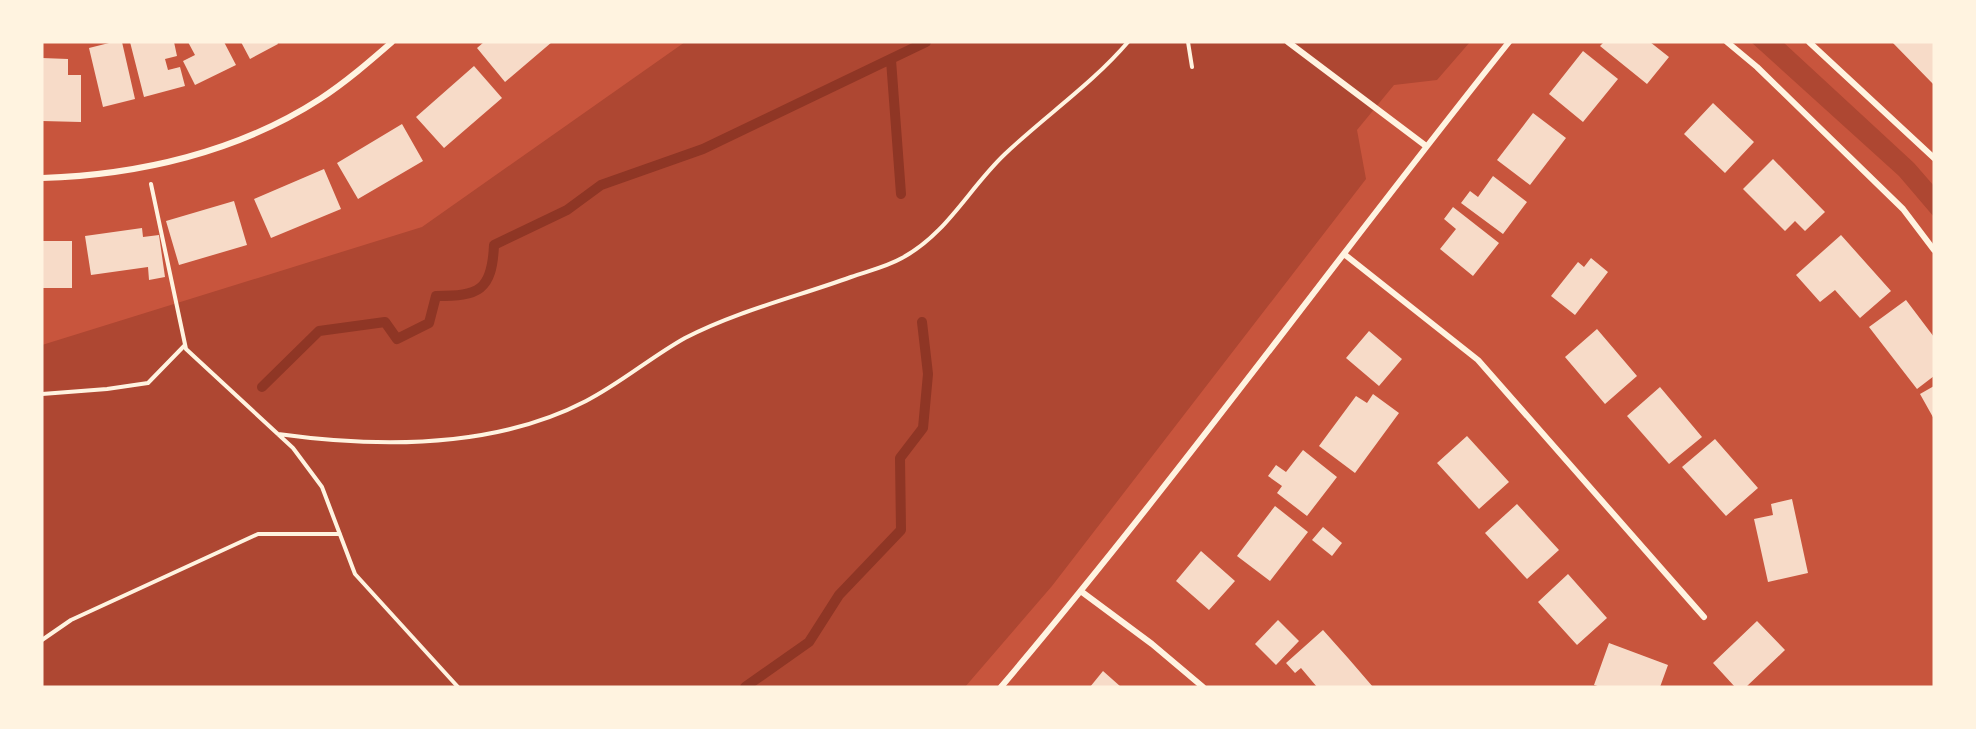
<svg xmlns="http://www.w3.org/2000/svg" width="1976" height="729" viewBox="0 0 1976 729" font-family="Quicksand,sans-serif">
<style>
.green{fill:#ae4732}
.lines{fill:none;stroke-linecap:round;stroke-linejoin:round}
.stream{stroke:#8f3625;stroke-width:10}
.building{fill:#f7dbc8}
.path{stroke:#fff3e0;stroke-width:4}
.minor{stroke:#fff3e0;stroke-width:6}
</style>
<rect width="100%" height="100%" fill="#c8553d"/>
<path class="green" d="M685 42H1470L1437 80 1394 85 1357 130 1366 179 1052 586 965 687H42V345L422 227Z
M1751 42H1783L1914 163 1934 186V217L1899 176Z"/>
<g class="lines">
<path class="stream" d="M891 60 901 194
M262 387 319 331 385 322 397 339 429 323 436 296C479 296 492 291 494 245L567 210 601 185 703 149 926 42
M745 687 809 642 839 595 901 530 900 458 923 428 928 374 922 322"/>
</g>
<path class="building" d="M113 42H122L135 99 103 107 89 48Z
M130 42H174L177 56 165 59 168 70 180 67 185 86 144 97Z
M188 42H224L236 65 195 85 183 61 195 55Z
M241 42H277L278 44 250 59Z
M484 42H552L505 82 477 48Z
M1604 42H1650L1669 57 1647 84 1600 46Z
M1892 42H1934V85Z
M1583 51 1618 79 1583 122 1549 94Z
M42 58 68 59V75H81V122L42 121Z
M474 66 502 98 444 148 416 117Z
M1713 103 1754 142 1725 173 1684 134Z
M1533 113 1566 138 1530 185 1497 160Z
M402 124 423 161 358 199 337 163Z
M1773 159 1825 212 1805 231 1795 221 1785 231 1743 189Z
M324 169 341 209 271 238 254 199Z
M1493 176 1527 202 1503 234 1461 203 1470 191 1478 197Z
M234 201 247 245 179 265 166 221Z
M1453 207 1499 243 1473 276 1440 249 1456 229 1444 219Z
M142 228 143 237 159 235 165 277 149 280 148 267 91 275 85 236Z
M1841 235 1891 291 1860 318 1835 290 1820 302 1796 275Z
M42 241H72V288H42Z
M1591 258 1608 272 1575 315 1551 296 1578 262 1584 267Z
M1906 300 1934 337V376L1917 389 1869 327Z
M1597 329 1637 376 1605 404 1565 357Z
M1369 331 1402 359 1379 386 1346 358Z
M1934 386V419L1920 394Z
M1660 387 1702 437 1669 464 1627 416Z
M1373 394 1399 413 1355 473 1319 446 1356 396 1367 403Z
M1467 436 1509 482 1479 509 1437 463Z
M1715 439 1758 488 1726 516 1682 467Z
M1303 450 1337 477 1307 516 1277 493 1282 486 1268 476 1276 465 1286 472Z
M1792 499 1808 573 1768 582 1754 519 1773 515 1771 504Z
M1517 504 1559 550 1527 579 1485 533Z
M1275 506 1308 532 1270 581 1237 556Z
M1323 527 1342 543 1332 556 1312 540Z
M1201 551 1235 581 1209 610 1176 581Z
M1568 574 1607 618 1577 645 1538 602Z
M1278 620 1299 641 1276 665 1255 644Z
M1757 621 1785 650 1746 687H1735L1713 663Z
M1323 630 1348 658 1373 687H1317L1301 668 1295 673 1286 663Z
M1609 643 1668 665 1660 687H1601L1594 685Z
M1103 671 1121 687H1090Z"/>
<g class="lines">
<path class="path" d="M1188 42 1192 67
M151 184 186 349 293 448 322 487 355 574 458 687
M42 394 107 389 148 383 185 345
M278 434C379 448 494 449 586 401 621 383 651 357 685 338 737 311 796 297 851 277 868 271 886 267 902 258 947 234 969 188 1005 154 1045 116 1092 84 1128 42
M42 640 71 620 258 534H340"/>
<path class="minor" d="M1288 42 1426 146
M1727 42 1757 67 1903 209 1934 250
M1809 42 1934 158
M42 178C139 175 238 152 320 99 346 82 369 62 392 42
M1344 254 1478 360 1704 617
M1082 592 1152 644 1203 687
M1001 687C1178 478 1338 256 1509 42"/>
</g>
<rect width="1976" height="729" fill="none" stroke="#fff3e0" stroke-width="87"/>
</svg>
